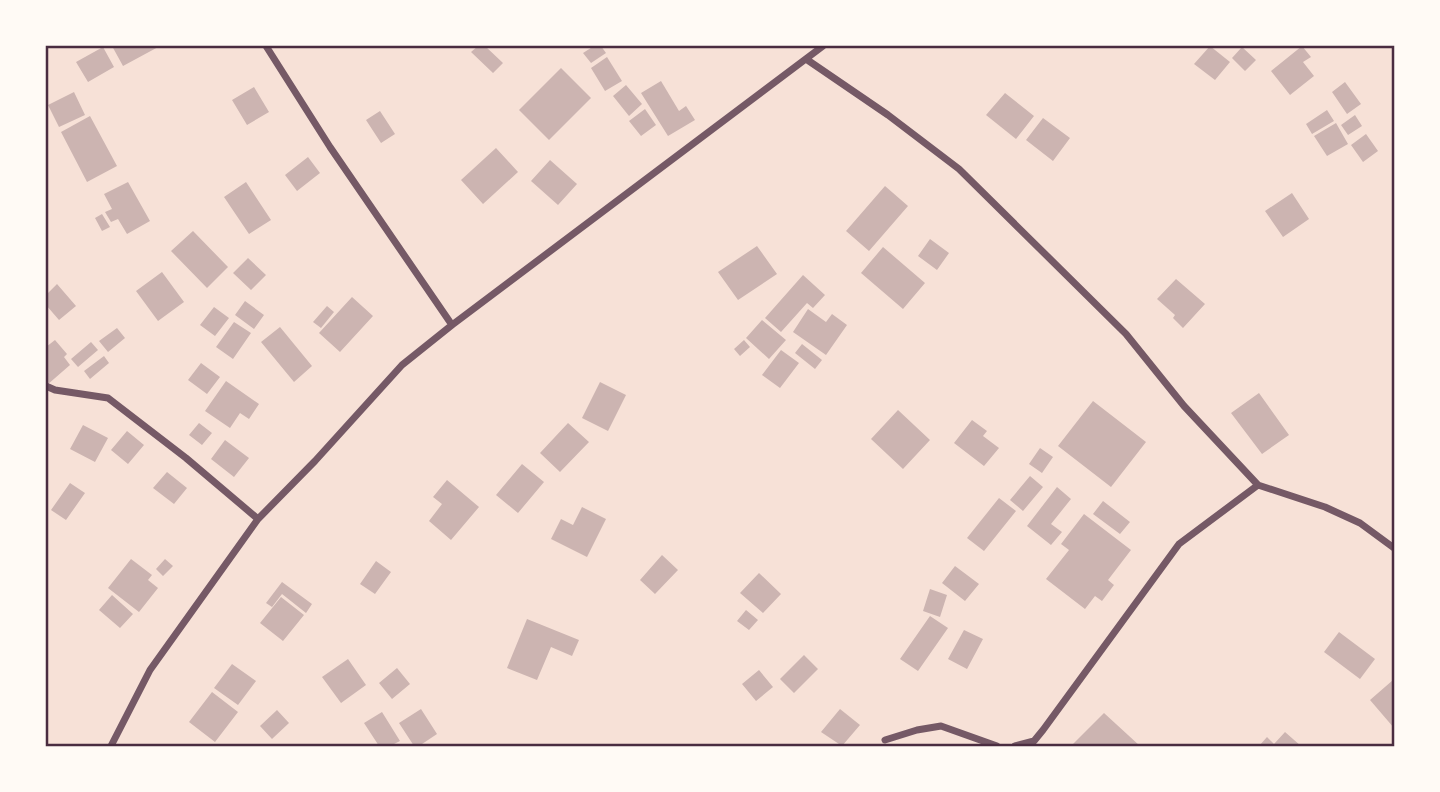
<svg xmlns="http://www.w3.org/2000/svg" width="1440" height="792" viewBox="0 0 1440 792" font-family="Quicksand,sans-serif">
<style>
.building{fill:#ccb4b1}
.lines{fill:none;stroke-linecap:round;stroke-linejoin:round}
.minor{stroke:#755966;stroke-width:7}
.neatline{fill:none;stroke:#4a2c40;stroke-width:2.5}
</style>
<rect width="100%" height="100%" fill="#f7e1d7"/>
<path class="building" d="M112 46H160L123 66Z
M478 46H485L503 63 493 73 471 52Z
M594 46H601L606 53 591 63 583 53Z
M1210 46 1230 62 1215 80 1194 64Z
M1302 46 1311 57 1303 62 1314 76 1290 95 1271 71Z
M103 47 114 67 88 82 76 62Z
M1242 47 1256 60 1245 71 1232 58Z
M607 57 622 81 605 91 591 68Z
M561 68 591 98 549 140 519 110Z
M661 81 679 111 686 106 695 120 668 136 641 93Z
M1345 82 1361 104 1347 114 1332 92Z
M626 85 642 104 629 116 613 96Z
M254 87 269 112 247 125 232 100Z
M74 92 85 115 59 127 48 105Z
M1005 93 1034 116 1016 139 986 115Z
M645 109 656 125 641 136 629 121Z
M1327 110 1334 121 1312 134 1306 124Z
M380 111 395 134 381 143 366 120Z
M1355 115 1362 126 1348 135 1341 125Z
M90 116 117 166 87 182 61 132Z
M1043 118 1070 138 1053 161 1026 140Z
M1336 123 1348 144 1327 156 1314 136Z
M1366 134 1378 151 1363 162 1351 145Z
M496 148 518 172 483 204 461 180Z
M308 157 320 173 297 191 285 175Z
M550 160 577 184 558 205 531 181Z
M128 182 150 221 127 234 118 219 111 222 105 212 112 209 104 194Z
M246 182 271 220 249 234 224 197Z
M885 186 908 206 869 251 846 231Z
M1292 193 1309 219 1283 237 1265 211Z
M102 214 110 227 102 231 95 218Z
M193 231 228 267 207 288 171 251Z
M930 239 949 253 937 270 918 256Z
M757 246 777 274 738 300 718 272Z
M883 247 925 283 903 309 861 273Z
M248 258 266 275 251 290 233 273Z
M162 272 184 302 158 321 136 291Z
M803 275 825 295 813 308 807 303 781 332 765 318Z
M1176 279 1205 304 1183 328 1173 318 1175 315 1157 299Z
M57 284 76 306 59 320 46 305V295Z
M352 297 373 316 340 352 319 333Z
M245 301 264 315 254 329 235 315Z
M327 306 334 312 321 328 313 322Z
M214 307 229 318 215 336 200 325Z
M808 309 826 322 832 314 847 325 826 355 793 332Z
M762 320 786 340 769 359 746 338Z
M234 322 251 333 233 359 216 347Z
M280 327 312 366 294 382 261 342Z
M117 328 125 338 108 352 99 341Z
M55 340 67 354 64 357 70 365 47 385 46 347Z
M744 340 750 347 740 356 734 349Z
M91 342 98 350 78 367 71 359Z
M802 344 822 360 815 369 795 353Z
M781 350 799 363 780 388 762 375Z
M104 356 109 363 90 379 84 371Z
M201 363 220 377 207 394 188 380Z
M226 381 259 404 249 419 240 413 230 428 205 411Z
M600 382 626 395 608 431 582 418Z
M1259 393 1289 435 1262 454 1231 413Z
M1093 401 1146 442 1111 487 1058 446Z
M898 410 930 440 903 469 871 439Z
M972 420 987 431 983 436 999 448 984 466 954 443Z
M199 423 212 433 202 445 189 435Z
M568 423 589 442 560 472 540 453Z
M83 425 108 438 95 462 70 449Z
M127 431 144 445 128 464 111 450Z
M225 440 249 458 234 477 211 459Z
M1040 448 1053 457 1042 473 1029 464Z
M522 464 544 482 518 513 496 495Z
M167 472 187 488 174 504 153 488Z
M1030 476 1043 487 1023 511 1010 500Z
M447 480 479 507 451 540 429 521 442 504 433 497Z
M70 483 85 493 66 520 51 510Z
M1057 487 1071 499 1051 524 1062 532 1051 545 1027 526Z
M999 498 1016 511 984 551 967 538Z
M1103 501 1130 522 1120 534 1093 514Z
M582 507 606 519 587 557 551 539 561 519 573 525Z
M1084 514 1131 550 1108 580 1114 585 1102 601 1095 596 1085 609 1046 579 1069 550 1061 544Z
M662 555 678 570 655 594 640 580Z
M131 559 152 575 148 580 158 588 139 612 108 588Z
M165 559 173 566 163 576 156 569Z
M376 561 391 572 375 594 360 584Z
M955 566 979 584 965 601 942 583Z
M759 573 781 594 763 613 740 593Z
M282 582 312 604 306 613 282 594 272 607 266 603Z
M930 589 947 595 940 617 923 611Z
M112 595 133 614 120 628 99 610Z
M281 597 304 615 283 641 260 623Z
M746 610 758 620 749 630 737 621Z
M930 616 948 628 918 671 900 659Z
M527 619 579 640 572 656 551 647 537 680 507 668Z
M964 630 983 639 967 669 948 659Z
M1339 632 1375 659 1360 679 1324 652Z
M804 655 818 669 794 693 780 679Z
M348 659 366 685 341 703 322 677Z
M232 664 256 681 238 705 214 688Z
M397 668 410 684 392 699 379 683Z
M759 670 773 687 756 701 742 684Z
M1393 680 1394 681V728L1370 700Z
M212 692 238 712 215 742 189 722Z
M421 709 437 734 419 746H414L399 723Z
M840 709 860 725 842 746 821 732Z
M277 710 289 723 272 739 260 726Z
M382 712 400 741 390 746H379L364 723Z
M1104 713 1140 746H1071Z
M1285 732 1301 746H1259L1267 737 1274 744Z"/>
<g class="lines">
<path class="minor" d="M266 46 330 147 452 325
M806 59 888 115 959 169 1126 334 1184 406 1258 485 1325 507 1360 523 1394 548
M46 386 55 390 108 398 186 458 258 519
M885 740 917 730 941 726 997 746
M111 746 150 670 258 519 315 461 402 365 452 325 823 46
M1015 746 1034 741 1043 730 1179 544 1258 485"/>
</g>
<rect width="1440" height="792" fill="none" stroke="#fffaf5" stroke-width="94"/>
<rect x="47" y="47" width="1346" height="698" class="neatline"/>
</svg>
